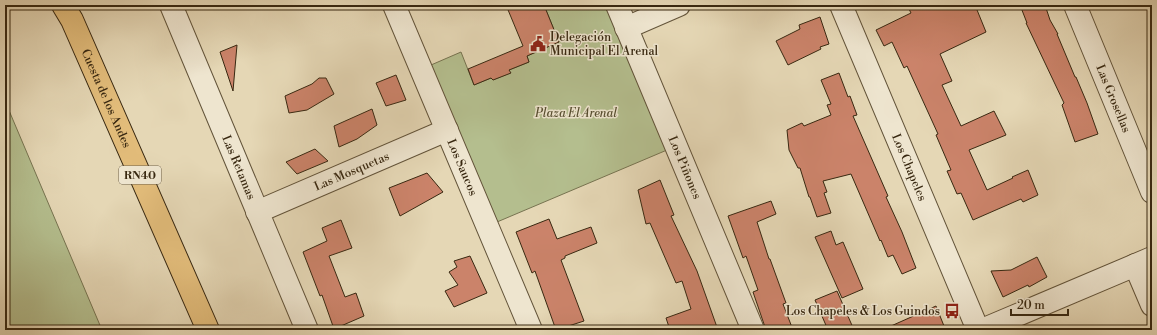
<svg xmlns="http://www.w3.org/2000/svg" width="1157" height="335" viewBox="0 0 1157 335" font-family="'Libre Bodoni',serif">
<style>
.green{fill:#b4be8e;stroke:#767350}
.building{fill:#cb836a;stroke:#382811}
.lines{fill:none;stroke-linecap:round;stroke-linejoin:round}
.minor-casing{stroke:#63543a;stroke-width:24}
.major-casing{stroke:#382811;stroke-width:24}
.minor{stroke:#eee5cf;stroke-width:22}
.major{stroke:#e2bc7a;stroke-width:22}
.labels{text-anchor:middle;stroke-width:3;stroke-linejoin:round;paint-order:stroke}
.shield{fill:#eee5cf;stroke:#6f614a;stroke-width:1}
.shield-label{font-size:11px;font-weight:bold;fill:#382811}
.poi-label{font-size:12px;fill:#382811;stroke:#eee5cf;text-anchor:start}
.street-label{font-size:12px;fill:#382811;stroke:#eee5cf}
.park-label{font-size:12px;font-style:italic;fill:#574e30;stroke:#eee5cf}
</style>
<rect width="100%" height="100%" fill="#e5d7b5"/>
<filter id="stains"><feTurbulence type="fractalNoise" baseFrequency=".005" numOctaves="4"/><feColorMatrix values="0 0 0 0 .2 0 0 0 0 .09 0 0 0 0 .02 0 0 0 .5 -.17"/></filter>
<radialGradient id="worn" r=".72"><stop offset=".6" stop-color="#630" stop-opacity="0"/><stop offset="1" stop-color="#630" stop-opacity=".3"/></radialGradient>
<path class="green" d="M544 5H606L667 150 497 222 431 65 461 52 474 85 491 78 493 80 510 73 509 70 529 62 527 56 559 42Z
M5 101 102 330H5Z"/>
<path class="building" d="M506 5H544L559 42 527 56 529 62 509 70 511 73 493 80 491 78 474 85 468 69 523 46Z
M907 5H975L986 32 940 54 952 81 942 85 961 126 994 111 1006 135 969 150 987 190 1013 178 1012 177 1028 170 1038 195 1023 202 1021 199 973 220 961 193 957 194 947 171 951 170 936 135 938 134 907 66 904 68 892 42 884 46 876 30 911 13Z
M1020 5H1045L1050 20 1058 34H1057L1075 77H1076L1087 103 1098 134 1075 142 1062 105 1064 103 1026 23H1027Z
M820 17 829 44 820 47 821 49 788 65 776 41 800 29 799 25Z
M237 45 233 91 220 52Z
M839 73 848 97 850 96 857 115 853 116 888 196 886 197 902 232 916 268 902 274 893 255 888 257 881 240 880 241 851 174 823 181 827 192 824 193 831 213 817 217 810 197H809L800 168H798L789 150 787 130 802 123 804 126 831 115 827 105 831 104 821 80Z
M396 75 406 100 386 106 376 83Z
M319 78H326L334 94 307 110 289 113 285 96 312 84Z
M372 109 377 125 357 139 339 147 334 126Z
M315 149 328 161 297 174 286 162Z
M427 173 443 192 400 216 389 188Z
M660 180 674 215 671 216 697 271 718 330H670L666 318 691 309 682 281 676 283 650 223 646 224 638 190Z
M771 201 776 214 757 222 769 259H770L786 303 783 304 793 330H766L753 292 758 290 746 256 743 258 728 216Z
M549 219 557 239 591 227 597 243 565 256V258L561 260 584 321 556 330 535 271 532 273 516 232Z
M341 220 352 248 329 256 345 297 356 293 364 316 334 329 322 295 320 296 303 252 327 241 322 228Z
M831 231 836 245 843 242 863 289 842 298 815 237Z
M470 256 487 293 454 307 445 291 458 285 449 272 457 267 454 261Z
M1037 257 1047 277 1029 287 1028 285 1003 297 991 271 1011 270Z
M837 291 854 330H828L815 300Z
M936 306 944 326 936 330H882Z"/>
<g class="lines">
<defs>
<g id="minor">
<path id="s1" d="M171 5 307 330"/>
<path id="s2" d="M394 5 531 330"/>
<path id="s3" d="M617 5 753 330"/>
<path id="s4" d="M841 5 978 330"/>
<path id="s5" d="M1075 5 1152 192"/>
<path d="M626 28 679 5"/>
<path id="s6" d="M257 212 447 130"/>
<path d="M1135 265 1152 305"/>
<path d="M982 330 1152 258"/>
</g>
<g id="major">
<path id="s7" d="M63 5 72 20 208 330"/>
</g>
</defs>
<use href="#minor" class="minor-casing"/>
<use href="#major" class="major-casing"/>
<use href="#minor" class="minor"/>
<use href="#major" class="major"/>
</g>
<defs>
<symbol id="civic-bare" viewBox="-9 -9 18 18"><path d="M-.6-6.5H3V-4.5H.6V-3L4-1V1h2V6H-6V1h2V-1L-.6-3ZM-1.2 2.5V6h2.4V2.5Z" fill="#8f2418" stroke="#eee5cf" stroke-width="2.5" paint-order="stroke"/></symbol>
<symbol id="bus-bare" viewBox="-9 -9 18 18"><path d="M-5-6H5V4H4V6H2V4H-2V6H-4V4H-5ZM-3.5-4V0h7V-4ZM-3.5 1.2v1.5H-2V1.2ZM2 1.2v1.5H3.5V1.2Z" fill="#8f2418" stroke="#eee5cf" stroke-width="2.5" paint-order="stroke"/></symbol>
</defs>
<g fill-rule="evenodd">
<use href="#civic-bare" x="527" y="33" width="22" height="22"/>
<use href="#bus-bare" x="941" y="300" width="22" height="22"/>
</g>
<g class="labels">
<rect class="shield" x="119" y="166" width="42" height="18" rx="3"/>
<g class="shield-label">
<text x="140" y="179">RN40</text>
</g>
<g class="poi-label">
<text x="550" y="41">Delegación<tspan x="550" dy="14">Municipal El Arenal</tspan></text>
<text x="940" y="315" text-anchor="end">Los Chapeles &amp; Los Guindos</text>
</g>
<g class="street-label">
<text dy="4" stroke="none"><textPath href="#s7" startOffset="103">Cuesta de los Andes</textPath></text>
<text dy="4" stroke="none"><textPath href="#s5" startOffset="101">Las Grosellas</textPath></text>
<text dy="4" stroke="none"><textPath href="#s1" startOffset="176">Las Retamas</textPath></text>
<text dy="4" stroke="none"><textPath href="#s2" startOffset="176">Los Saucos</textPath></text>
<text dy="4" stroke="none"><textPath href="#s3" startOffset="176">Los Piñones</textPath></text>
<text dy="4" stroke="none"><textPath href="#s4" startOffset="176">Los Chapeles</textPath></text>
<text dy="4" stroke="none"><textPath href="#s6" startOffset="103">Las Mosquetas</textPath></text>
</g>
<g class="park-label">
<text x="576" y="117">Plaza El Arenal</text>
</g>
</g>
<rect width="1157" height="335" fill="none" stroke="#e5d7b5" stroke-width="20"/>
<rect x="6" y="6" width="1145" height="323" fill="none" stroke="#382811" stroke-width="2"/>
<rect x="10" y="10" width="1137" height="315" fill="none" stroke="#382811"/>
<path d="M1011 309v6h57v-6" fill="none" stroke="#382811" stroke-width="2"/>
<text x="1017" y="309" font-size="12" fill="#382811" stroke="#eee5cf" stroke-width="3" paint-order="stroke">20 m</text>
<rect width="100%" height="100%" filter="url(#stains)"/>
<rect width="100%" height="100%" fill="url(#worn)"/>
</svg>
